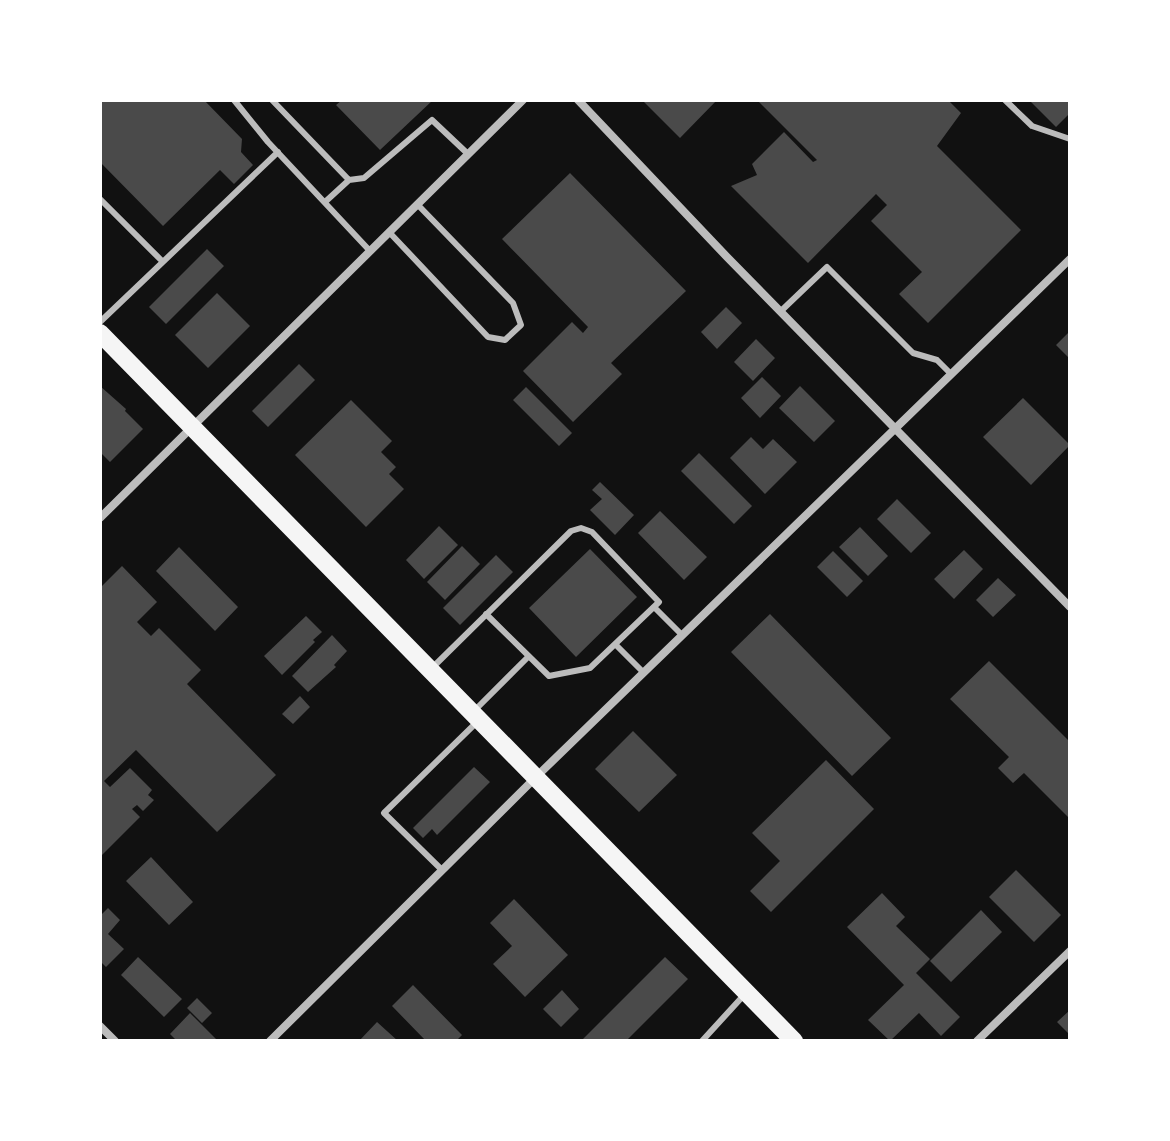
<svg xmlns="http://www.w3.org/2000/svg" width="1170" height="1141" viewBox="0 0 1170 1141" font-family="Overpass,sans-serif">
<style>
.building{fill:#4a4a4a}
.lines{fill:none;stroke-linecap:round;stroke-linejoin:round}
.service{stroke:#bcbcbc;stroke-width:6}
.minor{stroke:#bcbcbc;stroke-width:8}
.primary{stroke:#f5f5f5;stroke-width:18}
</style>
<rect width="100%" height="100%" fill="#111"/>
<path class="building" d="M100 100H204L242 139 241 152 253 165 234 184 220 170 163 226 100 162Z
M342 100H433L380 150 336 105Z
M642 100H717L680 138Z
M757 100H948L961 113 937 146 1021 230 928 323 899 294 922 272 871 221 887 205 876 194 808 263 731 186 757 175 752 164 784 132 813 162 817 160Z
M1029 100H1070V113L1056 127Z
M570 173 686 291 611 363 622 374 573 422 523 371 572 322 583 333 588 327 502 239Z
M207 249 224 266 166 324 149 307Z
M217 293 250 326 208 368 175 335Z
M726 307 742 323 717 349 701 332Z
M1070 331V359L1056 345Z
M756 339 775 358 753 381 734 362Z
M299 364 315 380 268 427 252 411Z
M762 377 781 396 760 418 741 398Z
M100 386 126 409 125 411 143 429 110 462 100 452Z
M800 386 835 421 814 442 779 408Z
M526 387 572 433 559 446 513 400Z
M1023 398 1070 445 1031 485 983 437Z
M351 400 392 441 381 452 396 467 389 474 404 489 366 527 295 455Z
M751 437 763 449 773 439 797 462 765 494 730 458Z
M699 453 752 506 734 524 681 471Z
M600 482 634 515 615 535 590 510 602 499 592 490Z
M897 499 931 533 911 553 877 519Z
M660 511 707 557 684 580 638 533Z
M439 526 458 545 424 579 406 560Z
M860 527 888 556 868 576 839 547Z
M462 546 480 564 445 600 427 582Z
M179 547 238 607 215 631 156 571Z
M590 549 637 597 576 657 529 608Z
M964 550 983 569 954 599 934 579Z
M833 551 863 581 847 597 817 567Z
M496 555 513 572 460 625 443 608Z
M122 566 157 602 137 622 151 636 159 628 201 670 187 684 276 775 217 832 136 750 104 781 110 787 130 768 152 790 148 795 154 800 143 811 137 805 132 809 140 817 100 857V588Z
M998 578 1016 595 993 617 976 600Z
M770 614 891 738 852 776 731 652Z
M306 616 322 632 313 640 315 642 282 675 264 656Z
M332 635 347 651 334 665 336 667 308 692 292 676Z
M989 661 1070 742V819L1024 773 1013 783 998 768 1009 757 950 699Z
M300 696 310 707 293 724 282 714Z
M633 731 677 775 639 812 595 769Z
M826 760 874 809 771 912 750 891 780 861 752 833Z
M474 767 490 782 437 835 432 829 423 838 413 828Z
M151 857 193 902 169 925 126 881Z
M1016 870 1061 915 1034 942 989 897Z
M882 893 905 917 896 926 930 959 916 973 960 1017 941 1036 919 1013 890 1041 868 1020 904 985 847 927Z
M514 899 568 955 525 997 493 964 512 946 490 923Z
M108 908 120 920 108 934 124 949 106 967 100 961V916Z
M981 910 1002 932 951 982 930 961Z
M138 957 182 999 164 1017 121 975Z
M665 957 688 979 626 1041H581Z
M413 985 462 1035 456 1041H426L392 1006Z
M562 990 579 1009 561 1027 543 1009Z
M197 998 212 1013 202 1023 187 1008Z
M1070 1010V1035L1057 1022Z
M190 1013 216 1039 215 1041H177L170 1034Z
M377 1022 398 1041H359Z"/>
<g class="lines">
<path class="service" d="M234 100 268 142 370 251
M272 100 349 180 325 202
M1005 100 1032 126 1070 139
M349 180 364 178 432 120 468 154
M100 199 163 262
M389 232 488 337 505 340 521 325 513 303 417 204
M781 311 827 267 913 353 937 360 951 374
M100 322 278 152
M654 607 682 635
M615 644 644 673
M432 668 571 531 581 528 592 532 659 602 590 668 549 676 486 614
M474 711 528 657
M442 870 384 813 476 723
M702 1041 744 995"/>
<path class="minor" d="M578 100 727 257 1070 607
M100 518 523 100
M100 1026 115 1041
M270 1041 536 777 1070 259
M977 1041 1070 951"/>
<path class="primary" d="M100 333 794 1041"/>
</g>
<rect width="1170" height="1141" fill="none" stroke="#ffffff" stroke-width="204"/>
</svg>
